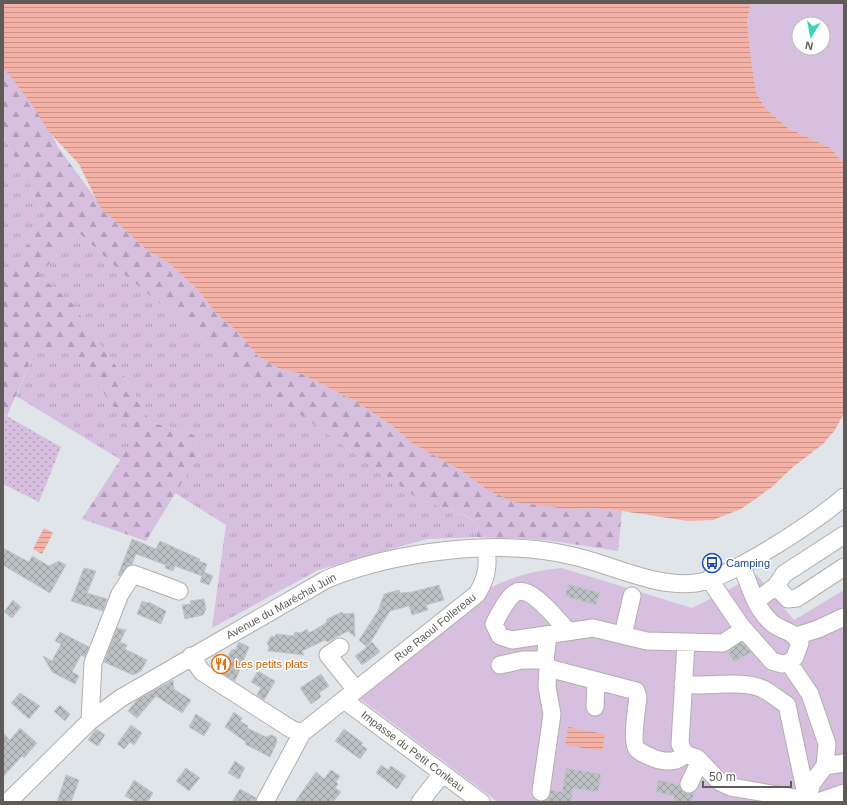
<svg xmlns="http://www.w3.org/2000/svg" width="847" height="805" viewBox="0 0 847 805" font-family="Arial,sans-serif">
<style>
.grass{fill:url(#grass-tufts)}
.forest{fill:url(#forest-firs)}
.park{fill:#d6bfdf;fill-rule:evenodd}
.garden{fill:url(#garden-dots)}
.water{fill:url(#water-rules)}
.building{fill:url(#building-cross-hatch);stroke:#bfc8ce}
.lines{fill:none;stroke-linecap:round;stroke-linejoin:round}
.minor-casing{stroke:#b2aeac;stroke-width:19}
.minor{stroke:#fff;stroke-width:17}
.labels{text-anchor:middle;stroke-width:3;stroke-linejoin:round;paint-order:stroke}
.transit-label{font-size:11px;fill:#164399;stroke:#fff;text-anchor:start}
.street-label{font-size:11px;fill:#5f5b59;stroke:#fff}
.food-label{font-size:11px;fill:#c56008;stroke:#fff;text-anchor:start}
</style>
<defs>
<pattern id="grass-tufts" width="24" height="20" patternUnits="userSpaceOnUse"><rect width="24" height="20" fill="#d6bfdf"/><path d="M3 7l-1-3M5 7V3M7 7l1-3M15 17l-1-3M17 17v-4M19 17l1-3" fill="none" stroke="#b19eb8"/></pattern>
<pattern id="forest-firs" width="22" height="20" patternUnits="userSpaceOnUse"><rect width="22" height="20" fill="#d6bfdf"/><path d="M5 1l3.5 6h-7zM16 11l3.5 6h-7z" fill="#b19eb8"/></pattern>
<pattern id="garden-dots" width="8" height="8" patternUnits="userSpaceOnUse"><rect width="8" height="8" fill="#d6bfdf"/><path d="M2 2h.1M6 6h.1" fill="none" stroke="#b19eb8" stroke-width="1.8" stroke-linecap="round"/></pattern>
<pattern id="water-rules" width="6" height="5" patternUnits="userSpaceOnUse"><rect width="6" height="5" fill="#f4b1a6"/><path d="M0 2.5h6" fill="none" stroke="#c9938a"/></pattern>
<pattern id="building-cross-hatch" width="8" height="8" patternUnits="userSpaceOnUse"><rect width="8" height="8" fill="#bbc0c3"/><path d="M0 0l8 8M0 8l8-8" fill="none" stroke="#9b9fa1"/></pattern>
</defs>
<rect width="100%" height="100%" fill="#e0e5ea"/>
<path class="grass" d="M3 135 46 218 5 280 3 273Z
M78 232 125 275 266 390 417 498 468 517 478 524 477 537 427 539 318 570 212 628 226 525 175 493 202 450 194 435 150 422 127 380 97 341 73 304 39 275Z
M35 351H74L136 437 121 460 16 396Z"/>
<path class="forest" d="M3 56 47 125 58 147 101 206 149 252 169 263 196 288 216 313 239 333 258 356 278 368 302 374 355 401 391 425 412 443 460 470 486 489 568 509 593 508 622 511 618 551 546 540 477 537 478 524 469 517 417 498 266 390 125 275 78 232 39 275 73 304 97 341 127 380 150 422 194 435 202 450 146 541 82 519 135 437 74 351H35L7 416 3 413V273L5 279 46 218 3 135Z"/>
<path class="park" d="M751 3H844V164L831 148 788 128 765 108 756 92 751 59 747 21ZM799 24H823V48H799Z
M562 568 692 608 757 575 794 620 844 590V802H498L359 698 490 588C515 575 534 571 562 568Z"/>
<path class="garden" d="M3 414 61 447 39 502 3 484Z"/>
<path class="water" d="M3 3H751L747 21 751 59 756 92 765 108 788 128 831 148 844 164V413L835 430 823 444 794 466 772 487 741 509 713 520 688 521 622 511 593 508 568 509 513 502 486 489 460 470 412 443 391 425 355 401 302 374 278 368 258 356 239 333 216 313 196 288 169 263 149 252 100 207 79 164 50 133 31 103 3 67Z
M44 528 53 533 42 554 33 549Z
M568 727 605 734 602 751 565 745Z"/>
<path class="building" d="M132 539 156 549 160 541 200 559 199 561 207 564 204 572 213 576 209 585 200 582 202 576 175 566 173 571 165 568 166 565 136 554 132 564 128 566 120 576 118 575Z
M3 548 29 562 32 556 49 566 59 561 66 565 50 593 3 565Z
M84 568 96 571 87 593 107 599 103 611 71 601Z
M569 584 600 593 596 605 565 596Z
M439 585 444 600 426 605 428 610 412 615 409 606 390 611 368 646 372 642 380 652 362 665 355 656 367 647 359 640 378 611 384 594 399 590 400 593 412 592Z
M204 599 206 609 203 615 185 619 182 605 191 604 190 601Z
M13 600 21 607 12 618 4 612Z
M142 601 148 603 149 602 166 611 161 624 137 614Z
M342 612 343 614 354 613 355 637 348 631 327 642 325 640 302 651 304 655 268 651 269 646 267 643 271 636 275 637 276 634 294 636 295 632 301 633 307 629 309 633 326 623 327 619Z
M117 628 126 630 120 642 127 645 125 649 147 660 141 671 133 675 104 662Z
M60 632 89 647 85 657 81 655 72 672 79 676 75 684 52 672 43 656 52 661 61 644 55 641Z
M239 642 249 647 235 681 214 668 221 655 227 658 232 649 235 650Z
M742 642 751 652 734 662 728 652Z
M258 671 275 681 264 700 257 695 261 688 251 682Z
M321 674 329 686 319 693 321 697 311 704 300 688Z
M173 680 174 689 191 700 182 713 156 696 137 718 128 711 137 700Z
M20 693 40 706 29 719 11 703Z
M60 705 70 714 65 721 54 711Z
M234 712 242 718 240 721 248 726 247 728 266 737 271 735 276 737 277 742 270 757 245 744 246 742 225 727Z
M196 714 211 724 204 736 189 727Z
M131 725 142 733 134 745 130 742 124 749 117 744Z
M20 728 37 743 24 758 22 756 3 777V733L10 740Z
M96 729 105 735 98 746 88 740Z
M344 729 363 743 361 745 367 749 360 759 335 741Z
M235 761 245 768 239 779 228 773Z
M381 765 388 770 391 766 406 776 397 789 376 773Z
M186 768 200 778 189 791 176 781Z
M566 768 601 774 598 792 573 788 571 802H542L549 798 551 790 562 792Z
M331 770 340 776 336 782 338 784 335 788 341 792 333 802H295L316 772 324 779Z
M66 775 79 780 71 802H57Z
M134 780 153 793 148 802H136L125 796Z
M658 780 679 785 685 793H694L692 802 673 801 674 796 656 792Z
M240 789 256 798 255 802H232Z"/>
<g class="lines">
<defs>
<path id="minor" d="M709 579 741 626 772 661 782 664 789 663 795 657 800 643C791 628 781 632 771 622 754 607 750 584 741 565
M776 586 788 599 797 598 844 567
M756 601 776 586 784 574 844 535
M568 631C558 621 530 583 515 593 507 598 498 616 494 624L500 636 512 640 593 628 647 641 723 643 744 629
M548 635 545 660 548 668 636 691 638 697C637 707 631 742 637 749 642 754 653 758 659 760 670 762 677 762 685 754
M623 635 632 596
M796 636 818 629 844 617
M686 643 680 744 685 754 697 758 720 782 731 787 818 802
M340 647 328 655 356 690
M191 656 202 672 291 729 302 733
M789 663 810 694 827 744 825 766 812 783 807 800
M500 665 522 660H545
M683 684C706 688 742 679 763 689 771 693 779 700 787 705L807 799
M344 700 481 802
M595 707 596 681
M90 721 93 663 120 594 133 574 179 591
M825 766 844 763
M689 784 700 761
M541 792 552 714 547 687 548 668
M8 802 90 721 121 698 327 579C396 551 501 538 573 556 613 565 655 588 696 583 731 578 816 521 844 497
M265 802 302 733 477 594C486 579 489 567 486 549
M420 802 442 774
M818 802 844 793"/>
</defs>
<use href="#minor" class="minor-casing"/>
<use href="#minor" class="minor"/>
</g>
<defs>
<symbol id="bus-ring" viewBox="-11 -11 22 22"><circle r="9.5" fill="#fff" stroke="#1a4fb4" stroke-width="1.5"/><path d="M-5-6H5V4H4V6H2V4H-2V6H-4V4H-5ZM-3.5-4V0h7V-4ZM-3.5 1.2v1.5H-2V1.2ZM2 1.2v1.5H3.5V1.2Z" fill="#1a4fb4"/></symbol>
<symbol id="restaurant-ring" viewBox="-11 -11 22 22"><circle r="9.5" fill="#fff" stroke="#e8710a" stroke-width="1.5"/><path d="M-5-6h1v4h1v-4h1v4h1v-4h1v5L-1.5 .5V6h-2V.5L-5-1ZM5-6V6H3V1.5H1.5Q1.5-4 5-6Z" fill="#e8710a"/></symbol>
</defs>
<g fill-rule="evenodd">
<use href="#bus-ring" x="701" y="552" width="22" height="22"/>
<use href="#restaurant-ring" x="210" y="653" width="22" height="22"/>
</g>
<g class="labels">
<g class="transit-label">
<text x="726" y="567">Camping</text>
</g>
<g class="street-label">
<text transform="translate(281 606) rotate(-29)" y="4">Avenue du Maréchal Juin</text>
<text transform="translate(435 627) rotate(-39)" y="4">Rue Raoul Follereau</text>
<text transform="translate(413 751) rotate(37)" y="4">Impasse du Petit Conleau</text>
</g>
<g class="food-label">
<text x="235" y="668">Les petits plats</text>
</g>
</g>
<rect width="847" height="805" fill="none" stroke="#5f5b59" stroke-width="8"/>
<g transform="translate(811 36) rotate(191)"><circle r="19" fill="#ffffff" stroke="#bfbdbd"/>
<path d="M0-3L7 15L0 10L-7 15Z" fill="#3cd4b4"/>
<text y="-6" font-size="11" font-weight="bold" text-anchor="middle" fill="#5f5b59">N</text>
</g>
<path d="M703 781v6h88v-6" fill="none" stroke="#5f5b59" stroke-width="2"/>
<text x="709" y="781" font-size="12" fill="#5f5b59" stroke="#ffffff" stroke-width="3" paint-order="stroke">50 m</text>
</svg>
